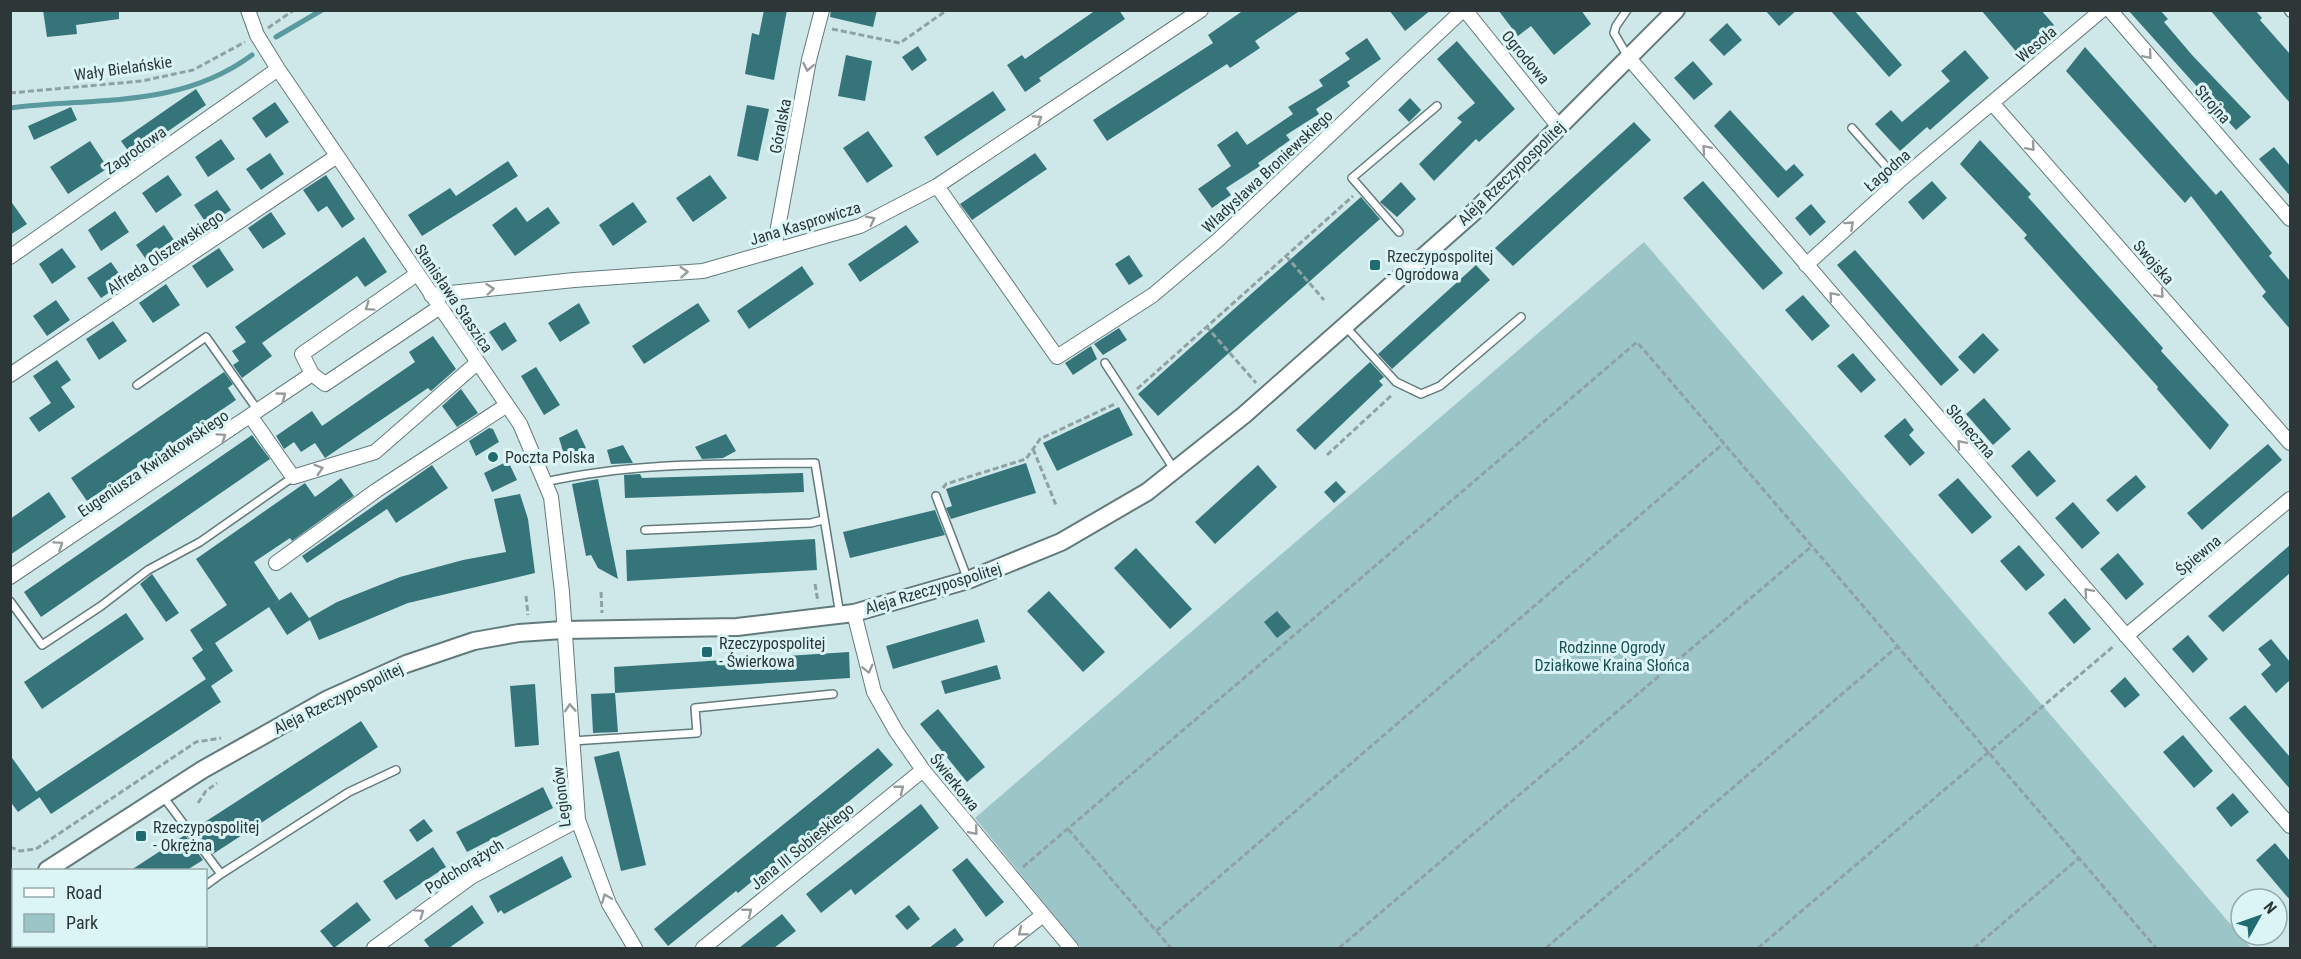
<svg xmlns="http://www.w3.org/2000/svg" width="2301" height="959" viewBox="0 0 2301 959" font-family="'Roboto Condensed',sans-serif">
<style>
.green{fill:#9cc5c8}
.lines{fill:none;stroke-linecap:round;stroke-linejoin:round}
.stream{stroke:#5a999e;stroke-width:5}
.building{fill:#35757a}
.service-casing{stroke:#637a7c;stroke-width:10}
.minor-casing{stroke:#637a7c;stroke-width:16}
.tertiary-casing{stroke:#637a7c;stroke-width:20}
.path{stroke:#8ea1a3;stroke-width:3;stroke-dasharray:6 3;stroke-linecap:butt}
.service{stroke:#fff;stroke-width:7}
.minor{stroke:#fff;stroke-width:14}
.tertiary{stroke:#fff;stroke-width:16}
.oneway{stroke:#969b9b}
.poi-dot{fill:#1f6b70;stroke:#dbf5f7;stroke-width:2}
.labels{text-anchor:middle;stroke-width:6;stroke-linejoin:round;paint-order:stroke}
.street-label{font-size:16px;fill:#2d3737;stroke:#dbf5f7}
.poi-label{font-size:16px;fill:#2d3737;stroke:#dbf5f7;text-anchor:start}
.park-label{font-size:16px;fill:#185054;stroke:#dbf5f7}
</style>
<rect width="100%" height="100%" fill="#cee8ea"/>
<path class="green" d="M1644 242 2251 948H1081L975 818Z"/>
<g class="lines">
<path class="stream" d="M276 37 322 10
M10 108C96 97 179 109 252 55"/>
</g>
<path class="building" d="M43 10H119V19L76 25 77 34 47 37Z
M764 10H787L774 80 745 74 752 33 759 35Z
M831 10H877L873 27 830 17Z
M1096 10H1119L1125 19 1039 78 1041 81 1025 92 1007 65 1022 55 1025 59Z
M1244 10H1301L1255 41 1260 48 1230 68 1227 64 1107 141 1093 120 1213 43 1208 35Z
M1389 10H1431L1405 31Z
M1498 10H1581L1591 24 1554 55 1531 26 1518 36Z
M1765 10H1797L1779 26Z
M1830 10H1854L1902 65 1889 77Z
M1981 10H2041L2054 25 2019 55Z
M2128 10H2160L2168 19 2164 22 2192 55 2251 117 2236 130Z
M2210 10H2255L2262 18 2260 20 2290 54V103Z
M1727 23 1742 40 1724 56 1709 40Z
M1367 38 1381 59 1347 82 1350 86 1316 109 1319 114 1286 135 1290 140 1258 163 1260 166 1226 188 1231 195 1212 208 1198 189 1231 166 1217 145 1237 131 1247 145 1293 114 1288 107 1323 86 1319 80 1350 59 1345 53Z
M1457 41 1515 109 1479 142 1476 139 1434 181 1419 164 1462 122 1457 118 1475 103 1437 59Z
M918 46 927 60 912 71 902 57Z
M2085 47 2216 195 2221 190 2272 253 2269 256 2290 281V329L2262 296 2266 292 2191 196 2185 203 2066 71Z
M1965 50 1989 78 1930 130 1927 127 1900 151 1875 124 1891 110 1902 122 1950 81 1941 71Z
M846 55 872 61 865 101 838 96Z
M1693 61 1713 84 1694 100 1674 78Z
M196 89 206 105 132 156 121 141Z
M993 91 1006 110 937 156 924 137Z
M1410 98 1421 110 1409 122 1398 110Z
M275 102 289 122 266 138 252 118Z
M747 105 769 109 758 161 737 156Z
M71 107 77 120 34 140 28 126Z
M1730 110 1786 171 1794 164 1804 175 1778 198 1714 126Z
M1634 122 1651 140 1513 266 1495 248Z
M868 131 893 166 867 183 843 148Z
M221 139 235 159 208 177 195 157Z
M1980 140 2031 194 2028 197 2163 348 2161 351 2229 425 2210 450 2157 389 2158 387 2024 238 2027 235 1960 164Z
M90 141 108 168 68 194 50 167Z
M2274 147 2290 166V196L2259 159Z
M270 153 284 174 261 190 246 169Z
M1035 153 1047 169 972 220 960 204Z
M508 161 518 176 422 236 408 215 450 188 456 196Z
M168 175 182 195 156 213 142 193Z
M326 175 355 219 342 228 327 206 318 212 303 190Z
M710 175 727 198 693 222 676 198Z
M1703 181 1783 273 1763 290 1683 198Z
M1932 181 1947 198 1923 220 1908 202Z
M1401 182 1416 199 1397 217 1380 202Z
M217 190 231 210 208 226 194 205Z
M1361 197 1380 219 1158 416 1138 394Z
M10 200 27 224 10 235Z
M633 202 647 222 613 246 599 225Z
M1811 204 1826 222 1810 236 1795 218Z
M516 207 527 222 548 207 560 223 515 256 492 225Z
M115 211 129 232 101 251 88 230Z
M271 212 286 234 263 249 248 228Z
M164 225 178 246 150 265 136 245Z
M906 225 919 242 860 282 848 264Z
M364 237 387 272 365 287 357 276 262 343 272 356 242 378 233 365 239 361 232 351 246 342 235 327Z
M62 248 76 267 52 284 39 264Z
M219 248 234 270 207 288 192 266Z
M1855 250 1959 370 1941 386 1837 265Z
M1129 255 1143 276 1129 285 1115 264Z
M111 262 125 282 101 298 87 278Z
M1476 265 1490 280 1392 369 1378 354Z
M802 266 814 284 749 329 737 311Z
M166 284 180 305 153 323 139 303Z
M1803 295 1830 326 1812 341 1785 310Z
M56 300 70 320 47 336 33 316Z
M579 303 590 323 560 342 548 323Z
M698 303 710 321 644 364 632 346Z
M113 321 127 341 99 360 86 339Z
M505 322 517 341 502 351 489 332Z
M1119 328 1127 340 1103 355 1094 344Z
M1983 333 1999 350 1974 374 1958 357Z
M433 336 456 369 431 391 428 388 325 458 315 443 301 452 294 442 284 449 276 436 312 411 322 426 415 362 409 352Z
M1091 346 1097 359 1073 375 1065 363Z
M1853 353 1876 380 1861 393 1837 366Z
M57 360 71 380 61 387 75 407 39 432 29 418 51 403 33 376Z
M1370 362 1384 377 1379 381 1383 385 1315 450 1296 430Z
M536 367 560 405 544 415 521 376Z
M224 372 233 384 228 388 236 400 87 501 71 478Z
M461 389 478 413 457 427 442 406Z
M1984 398 2011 429 1993 445 1966 414Z
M1119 407 1133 435 1057 471 1043 443Z
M1905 418 1914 430 1909 435 1925 453 1910 466 1884 436Z
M489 428 493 429 499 442 476 456 469 441Z
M577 429 586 448 565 458 559 438Z
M726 434 736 451 723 458 702 459 695 447Z
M252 435 270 459 41 617 24 592Z
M2268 444 2282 460 2202 530 2187 513Z
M623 445 633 463 611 464 607 450Z
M2029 450 2056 481 2037 497 2011 466Z
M508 461 517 480 492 492 484 473Z
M1026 463 1036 493 951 519 946 508 952 506 946 489Z
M432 465 448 488 396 523 387 509 307 563 302 556Z
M1258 465 1277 487 1215 544 1195 522Z
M803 473 804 492 625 498 624 475 640 474 642 478Z
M2136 475 2146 487 2117 512 2106 500Z
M341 478 354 496 292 541 290 538 254 562 279 600 272 605 291 592 309 618 337 602 400 577 463 560 506 552 494 499 520 494 528 519 535 573 408 603 319 640 310 620 287 635 269 607 215 643 233 671 211 686 221 702 51 814 36 792 206 679 192 658 203 650 190 630 227 605 196 559 305 483 315 497Z
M1958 478 1992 517 1972 534 1938 495Z
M598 479 605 515 618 579 598 568 591 555 586 556 572 484Z
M1336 481 1346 492 1334 503 1324 492Z
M49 492 66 517 10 555V519Z
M2073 502 2100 533 2082 549 2055 518Z
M935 510 945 535 850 558 843 532Z
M815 539 817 570 627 581 626 550Z
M2019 545 2045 575 2026 591 2000 561Z
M2290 545V573L2223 632 2208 616Z
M1136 548 1192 609 1170 629 1114 568Z
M2118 553 2144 584 2126 600 2100 569Z
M152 574 179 613 166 622 140 584Z
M1049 591 1105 652 1083 672 1027 611Z
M2065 598 2091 629 2074 644 2048 613Z
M1277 611 1291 627 1277 638 1264 622Z
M126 613 144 639 42 709 24 682Z
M978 619 985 642 893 669 886 646Z
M2188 635 2208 659 2193 673 2172 649Z
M2271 639 2290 662V680L2276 693 2261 674 2271 665 2258 649Z
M849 652 850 678 615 693 614 667Z
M997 665 1001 679 945 694 941 681Z
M2125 677 2140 695 2125 708 2110 691Z
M535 684 539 745 515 747 510 686Z
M615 693 618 732 593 733 591 694Z
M2245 705 2290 757V789L2229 718Z
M938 709 985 767 967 782 920 724Z
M361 721 378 747 213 854 194 829Z
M2183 735 2213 771 2194 788 2163 752Z
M878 748 893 765 738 893 736 891 668 946 654 929Z
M619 751 646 865 621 871 594 757Z
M10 755 40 797 18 812 10 801Z
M543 787 553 808 467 852 456 832Z
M2233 793 2249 812 2231 827 2216 808Z
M921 804 939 828 855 895 851 889 821 913 806 894Z
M424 819 433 831 417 842 409 830Z
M185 835 203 860 187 870H131Z
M2275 843 2290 861V900L2256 860Z
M433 847 446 867 396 900 383 881Z
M562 856 572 877 504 914 501 910 498 913 489 896Z
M967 858 1004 902 986 917 952 870Z
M357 902 371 920 334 948 320 931Z
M472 905 484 923 449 948H430L424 940Z
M909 905 920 919 907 930 895 916Z
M782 914 796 931 774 948H739Z
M955 928 964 940 954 948H929Z"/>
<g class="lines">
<defs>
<path id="service" d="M1627 10 1616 26 1614 33 1628 57
M2288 10 2290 13
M1852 128 1899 181
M1399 232 1352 178 1437 106
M1345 326 1396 382 1421 394 1440 386 1521 317
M1105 363 1174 469
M137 385 206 337 259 412
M545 482C634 462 724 464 815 463L840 615
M936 496 968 580
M645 530 811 523 823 520
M10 601 42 645 101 606 148 570 200 542 293 477
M572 741 697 733 695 708 833 694
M162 795 221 874 349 792 396 770
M206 885 221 874"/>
<path id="minor" d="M248 10 257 35 278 69 520 424 551 497 562 592 578 820 609 904 635 948
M1465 10 1559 127
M2110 10 2290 219
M1628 57 2290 826
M1992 103 2290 443
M937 186 1057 357 1153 295 1218 240 1463 10
M774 249 809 60 822 10
M10 257 278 69
M1806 265 1899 181 2102 10
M417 274 302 354 312 374 325 384 440 307
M431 295 574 280 703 271 860 226 937 186 1201 10
M10 375 337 156
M251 417 293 477 375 452 478 362
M276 563 377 490 507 405
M10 577 312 374
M854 613 874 692 896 731 923 770 1071 948
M2126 636 2290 499
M374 948 471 877 578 820
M703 948 923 770
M1001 948 1043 915"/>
<path id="tertiary" d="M47 870 202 770 328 699 406 664 474 641 519 633 563 630 737 627 854 613 968 580 1061 542 1147 492 1244 415 1475 211 1676 10
M10 882 14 886
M56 946 58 948"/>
</defs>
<use href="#service" class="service-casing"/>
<use href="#minor" class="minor-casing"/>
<use href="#tertiary" class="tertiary-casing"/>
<path class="path" d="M268 28 294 10
M832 29 900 43 947 10
M10 93 142 81 193 70 245 42
M1286 256 1324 300
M1206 326 1256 383
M1137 389 1353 196
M1033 449 1056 505
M1327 455 1393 394
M943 488 946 484 1026 459 1040 439 1117 403
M815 584 818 602
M601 592 602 613
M526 596 528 615
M198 803 206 791 217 783
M1068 829 1171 948
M10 847 20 851 36 849 196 742 221 738
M1023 867 1637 342 2156 948
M1156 931 1724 443
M1339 948 1812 546
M1546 948 1898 646
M1758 948 2115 645
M1974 948 2079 858"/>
<use href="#service" class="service"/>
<use href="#minor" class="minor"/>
<use href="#tertiary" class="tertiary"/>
</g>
<defs><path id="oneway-chevron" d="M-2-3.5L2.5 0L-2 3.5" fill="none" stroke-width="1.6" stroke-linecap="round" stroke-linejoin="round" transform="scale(1.5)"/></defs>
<g class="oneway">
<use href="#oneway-chevron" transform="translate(2148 55) rotate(49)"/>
<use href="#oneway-chevron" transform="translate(808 67) rotate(101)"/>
<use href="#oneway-chevron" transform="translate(1038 119) rotate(-34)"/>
<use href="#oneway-chevron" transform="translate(2031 147) rotate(49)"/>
<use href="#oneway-chevron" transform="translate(1706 149) rotate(-131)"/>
<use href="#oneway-chevron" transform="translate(871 220) rotate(-27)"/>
<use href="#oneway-chevron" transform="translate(1850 225) rotate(-42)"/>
<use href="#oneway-chevron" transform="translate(684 272) rotate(-4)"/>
<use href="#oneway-chevron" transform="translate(490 289) rotate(-6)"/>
<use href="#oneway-chevron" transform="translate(2160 294) rotate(49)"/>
<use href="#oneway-chevron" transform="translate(1833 296) rotate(-131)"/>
<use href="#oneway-chevron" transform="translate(369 307) rotate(145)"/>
<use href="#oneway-chevron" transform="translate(282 396) rotate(-36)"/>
<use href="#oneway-chevron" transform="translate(222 437) rotate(-34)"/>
<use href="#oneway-chevron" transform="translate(1961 444) rotate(-131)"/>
<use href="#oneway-chevron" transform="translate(319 469) rotate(-17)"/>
<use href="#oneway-chevron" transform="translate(59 545) rotate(-34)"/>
<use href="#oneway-chevron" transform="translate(2088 592) rotate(-131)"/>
<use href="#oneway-chevron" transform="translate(868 669) rotate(76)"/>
<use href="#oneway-chevron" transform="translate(570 708) rotate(-94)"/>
<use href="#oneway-chevron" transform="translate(900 789) rotate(-39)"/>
<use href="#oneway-chevron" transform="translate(974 831) rotate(50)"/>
<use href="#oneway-chevron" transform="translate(606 898) rotate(-112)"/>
<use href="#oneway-chevron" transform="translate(748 912) rotate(-39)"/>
<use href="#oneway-chevron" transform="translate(420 913) rotate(-35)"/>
<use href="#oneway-chevron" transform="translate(1022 932) rotate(141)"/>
</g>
<g class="poi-dot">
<rect x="1369" y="259" width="12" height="12" rx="3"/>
<circle cx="493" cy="457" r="6"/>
<rect x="701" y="646" width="12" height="12" rx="3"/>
<rect x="135" y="830" width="12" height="12" rx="3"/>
</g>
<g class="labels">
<g class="street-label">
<text transform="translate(2036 44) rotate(-40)" y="6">Wesoła</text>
<text transform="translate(1526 57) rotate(50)" y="6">Ogrodowa</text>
<text transform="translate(123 68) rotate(-8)" y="6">Wały Bielańskie</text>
<text transform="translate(2213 104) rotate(49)" y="6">Strojna</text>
<text transform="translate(780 126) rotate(-79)" y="6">Góralska</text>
<text transform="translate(135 150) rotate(-35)" y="6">Zagrodowa</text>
<text transform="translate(1887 170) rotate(-41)" y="6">Łagodna</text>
<text transform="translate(1267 171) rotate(-43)" y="6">Władysława Broniewskiego</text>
<text transform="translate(1511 173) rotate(-44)" y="6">Aleja Rzeczypospolitej</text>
<text transform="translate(805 223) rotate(-17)" y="6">Jana Kasprowicza</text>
<text transform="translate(165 252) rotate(-34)" y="6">Alfreda Olszewskiego</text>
<text transform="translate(2154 262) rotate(49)" y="6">Swojska</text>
<text transform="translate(454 298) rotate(56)" y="6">Stanisława Staszica</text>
<text transform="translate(1971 431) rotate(49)" y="6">Słoneczna</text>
<text transform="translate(153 463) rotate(-34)" y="6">Eugeniusza Kwiatkowskiego</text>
<text transform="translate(2198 555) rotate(-40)" y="6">Śpiewna</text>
<text transform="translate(933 588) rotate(-17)" y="6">Aleja Rzeczypospolitej</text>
<text transform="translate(338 698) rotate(-26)" y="6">Aleja Rzeczypospolitej</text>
<text transform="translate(955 782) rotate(51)" y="6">Świerkowa</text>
<text transform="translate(561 797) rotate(-97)" y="6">Legionów</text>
<text transform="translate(802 846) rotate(-39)" y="6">Jana III Sobieskiego</text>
<text transform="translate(464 866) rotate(-32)" y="6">Podchorążych</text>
</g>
<g class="poi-label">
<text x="1387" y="262">Rzeczypospolitej<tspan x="1387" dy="18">- Ogrodowa</tspan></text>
<text x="505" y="463">Poczta Polska</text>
<text x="719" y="649">Rzeczypospolitej<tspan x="719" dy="18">- Świerkowa</tspan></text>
<text x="153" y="833">Rzeczypospolitej<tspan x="153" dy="18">- Okrężna</tspan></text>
</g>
<g class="park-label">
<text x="1612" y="653">Rodzinne Ogrody<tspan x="1612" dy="18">Działkowe Kraina Słońca</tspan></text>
</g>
</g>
<rect width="2301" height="959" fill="none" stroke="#2d3737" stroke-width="24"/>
<rect x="12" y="869" width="195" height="78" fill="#dbf5f7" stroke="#95a9aa" stroke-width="1.5"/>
<rect x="24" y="888" width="30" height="9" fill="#ffffff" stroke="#95a9aa" stroke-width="1.5"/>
<text x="66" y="899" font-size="18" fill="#2d3737">Road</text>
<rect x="24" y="914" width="30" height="18" fill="#9cc5c8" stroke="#95a9aa" stroke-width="1.5"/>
<text x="66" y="929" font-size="18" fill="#2d3737">Park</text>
<g transform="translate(2259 917) rotate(50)"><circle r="28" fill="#dbf5f7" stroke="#95a9aa" stroke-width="1.5"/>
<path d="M0-4.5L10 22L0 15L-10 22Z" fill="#1f6b70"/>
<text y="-9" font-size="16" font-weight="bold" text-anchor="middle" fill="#2d3737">N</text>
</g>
</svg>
